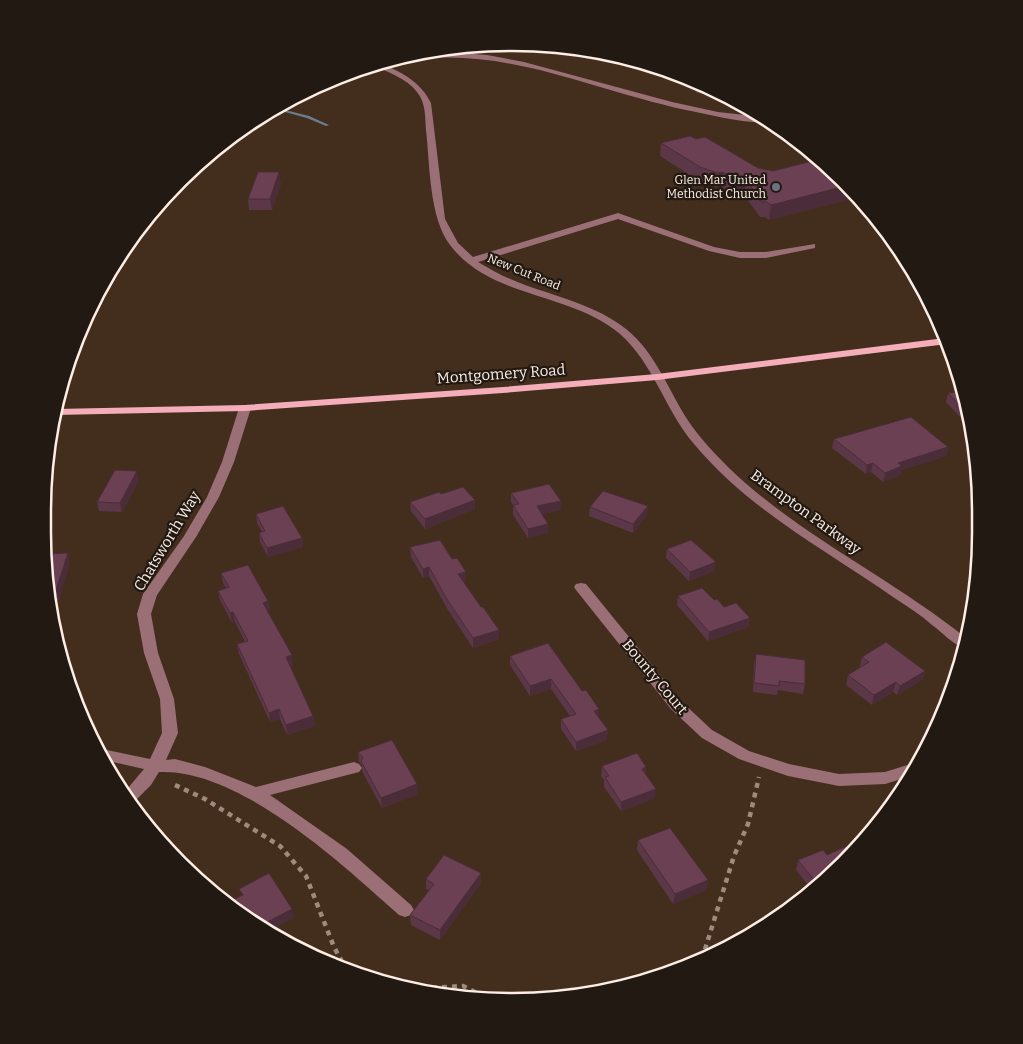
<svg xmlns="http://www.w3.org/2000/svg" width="1023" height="1044" viewBox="0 0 1023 1044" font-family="Bitter,serif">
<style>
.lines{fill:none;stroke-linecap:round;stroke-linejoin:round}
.stream{fill:#6b7d8f;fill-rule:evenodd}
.path{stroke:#9d8c7e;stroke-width:4.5;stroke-dasharray:5 5;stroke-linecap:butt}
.minor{fill:#9a6f75;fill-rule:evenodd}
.major{fill:#f5aeb9;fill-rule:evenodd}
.wall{fill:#5b3747}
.shaded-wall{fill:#4a2d39}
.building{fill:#6a4052;stroke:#4a2d39}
.worship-dot{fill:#6b7280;stroke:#221912;stroke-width:2}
.labels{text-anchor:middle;stroke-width:4.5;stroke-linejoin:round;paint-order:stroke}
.far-poi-label{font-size:12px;fill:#fceee4;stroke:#221912;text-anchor:end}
.far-street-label{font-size:12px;fill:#fceee4;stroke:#221912}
.street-label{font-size:15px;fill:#fceee4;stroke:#221912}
.rim{fill:none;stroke:#fceee4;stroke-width:2.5}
</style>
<rect width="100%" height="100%" fill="#432e1e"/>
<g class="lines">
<path class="stream" d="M277 108 309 116 329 125 326 126 307 118 274 109Z"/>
<path class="path" d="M175 785 205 799 280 846 306 876 334 947 347 971
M702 959 734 856 748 824 759 777
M412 989 463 986 489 999"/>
<path class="minor" d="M449 52 487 55 524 62 672 102 718 112 763 117 769 122C744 124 711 115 686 110 583 88 493 39 385 65 405 74 421 83 431 103L445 219 458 243 473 257 618 213 714 247 740 252H766L815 244V248L766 258H740L709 251 618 219 478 262C493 271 508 279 525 285 559 297 597 306 626 329 655 352 668 389 687 419 699 437 714 453 729 468 800 536 890 577 966 638L964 648C952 644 942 632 932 625 921 615 908 607 896 599 826 550 750 511 694 444 665 410 654 364 620 334 571 292 491 299 450 245 429 217 430 165 426 130 425 117 426 103 417 92 406 78 388 72 372 65L409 55Z
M245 405 251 408 234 462 219 497 196 537 157 595 151 614 158 653 174 699 178 733 166 760 175 759 205 767 256 787 354 762 359 764 362 768 359 772 270 795 347 849 411 905 414 910 411 915 405 917 399 915C342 864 239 768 159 772L151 785 131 805 123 794 144 769 104 760 97 748 150 759 162 733 160 699 144 653 137 614 143 594 184 536 207 497 222 462 239 408Z
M581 583 586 584 681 701 712 730 749 751 789 764 839 774 885 772 917 762 920 763 911 776 885 784 839 786 788 776 739 759 702 738 671 709 576 590 574 587 576 584Z"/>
<path class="major" d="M945 338 947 344 657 380 503 393 245 411 55 415 56 409 245 405 503 387 657 374Z"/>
</g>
<path class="wall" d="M698 84 720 94 719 96 696 93 697 86Z
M696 139 758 168 851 199 769 220 765 217H760L744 195 736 197 721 186 716 187 699 181 660 156 661 143Z
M281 183 272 210H249L248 199Z
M965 391 969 417 961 418 946 402 948 393Z
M834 439 948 447 946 456 902 470 900 475 883 482 871 472 866 474 832 448Z
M139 480 122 512 99 511 97 502Z
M511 493 561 501V510L542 514 548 524V533L528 538 513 515V505L511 502Z
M441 494 475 500V509L425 529 411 511 410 502Z
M590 507 647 515 633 533 589 516Z
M256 514 302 538 303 547 268 557 260 542 259 533 262 532 257 523Z
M410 547 452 559 466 572V581L463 582 499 639 473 648 448 610 429 576 423 578 411 557Z
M667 549 714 571 689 581 666 558Z
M45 554 70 562 59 600H55L56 640Z
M977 561V575L972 571 975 562Z
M221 573 268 601 270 611H268L293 665 290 666 313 716 315 726 287 735 280 719 270 722 239 654 237 644 245 642 235 622 232 623 220 600 218 591 226 588 223 583Z
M678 596 714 600 724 607 750 618 748 627 708 641 677 605Z
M756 654 805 684 803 694 778 690 777 695 753 692 754 664Z
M510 656 582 691 599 709V717L607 740 576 751 561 729V719L570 716 551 689 530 696 510 665Z
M862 657 925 671 922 680 897 695 893 692 872 705 846 685 848 675 861 667 860 666Z
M358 752 418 794 382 808 362 771V765L359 762Z
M602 766 646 775 655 798 621 811 604 787V780L601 776Z
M638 840 708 880 706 890 673 904 637 850Z
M854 851 812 890 796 870 798 860 827 855Z
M481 873V883L440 940 411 925 410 915 429 890 426 889V879Z
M767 923 739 940 740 934Z"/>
<path class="shaded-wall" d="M279 172 281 183 272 210 270 199Z
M723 172 721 186 716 187 718 173Z
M746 180 744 195 736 197 738 182Z
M846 186 852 192 851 199 769 220 771 205Z
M968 408 969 417 961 418 963 409Z
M948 447 946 456 902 470 900 475 883 482 885 473 898 463Z
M873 463 871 472 866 474 867 465Z
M137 471 139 480 122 512 120 503Z
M475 500V509L425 529V519Z
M561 501V510L536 516 537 506Z
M648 506 647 515 633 533V524Z
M548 524V533L528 538V529Z
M302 538 303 547 268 557 267 548Z
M68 553 70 562 59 600 56 590Z
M716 562 714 571 689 581 690 572Z
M429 567V576L423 578V569Z
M466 572V581L458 583V574Z
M53 590 55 600 56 640 54 631Z
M268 601 270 611 264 612 263 603Z
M233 612 235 622 232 623 230 613Z
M750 618 748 627 708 641 709 632Z
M499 630V639L473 648V638Z
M292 655 293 665 287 667 286 657Z
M925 671 922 680 897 695 900 686Z
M551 679V689L530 696V686Z
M896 682 893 692 872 705 874 695Z
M75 690 77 700 76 703 73 694Z
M279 709 280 719 270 722 269 713Z
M599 709V718L594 711Z
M313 716 315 726 287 735 286 725Z
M608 730 607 740 576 751V742Z
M646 767V776L642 769Z
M417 784 418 794 382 808 381 798Z
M656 789 655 798 621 811V802Z
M481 873V883L440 940V930Z
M708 880 706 890 673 904 675 894Z
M292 909 294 918 268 932 260 926Z"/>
<path class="building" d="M698 84 706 87 697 86Z
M690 136 696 139 705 137 758 168 773 171 812 161 835 174 846 186 771 205 767 202H762L746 180 738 182 723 172 718 173 700 167 661 143Z
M258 172H279L270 199H248Z
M965 391 968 408 963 409 948 393Z
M911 417 948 447 898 463 902 466 885 473 873 463 867 465 834 439Z
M115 470 137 471 120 503 97 502Z
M549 484 561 501 537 506 548 524 528 529 513 505 519 504 511 493Z
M463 487 475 500 425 519 410 502 439 492 441 494Z
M603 491 648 506 633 524 590 507Z
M283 506 302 538 267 548 259 533 265 531 256 514Z
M440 540 452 559 457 558 466 572 458 574 481 607H483L499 630 473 638 448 601 429 567 423 569 410 547Z
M691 540 716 562 690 572 667 549Z
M68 553 56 590H53L54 631 52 624 45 554Z
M248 565 268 601 263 603 292 655 286 657 313 716 286 725 279 709 269 713 237 644 248 641 233 612 230 613 218 591 229 587 221 573Z
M702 588 714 600 717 599 724 607 736 603 750 618 709 632 678 596Z
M886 642 925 671 900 686 896 682 874 695 848 675 869 662 862 657Z
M548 643 582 691 586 690 599 709 594 711 608 730 576 742 561 719 576 714 551 679 530 686 510 656Z
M756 654 805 660V684L779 681V686L754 683Z
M392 740 417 784 381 798 361 761 363 757 358 752Z
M637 753 646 767 642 769 656 789 621 802 605 777 609 776 602 766Z
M670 828 708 880 675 894 638 840Z
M849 845 854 851 818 885 798 860 823 850 827 855Z
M444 855 481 873 440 930 410 915 434 884 426 879Z
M269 873 292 909 260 926 229 902 243 895 239 889Z
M767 923 743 938 740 934Z"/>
<circle class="worship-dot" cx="776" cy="187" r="5"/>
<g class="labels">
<g class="far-poi-label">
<text x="766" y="184">Glen Mar United<tspan x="766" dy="14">Methodist Church</tspan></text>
</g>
<g class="far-street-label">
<text transform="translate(524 272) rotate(22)" y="4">New Cut Road</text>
</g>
<g class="street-label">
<text transform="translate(501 374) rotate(-4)" y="5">Montgomery Road</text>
<text transform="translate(806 512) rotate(36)" y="5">Brampton Parkway</text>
<text transform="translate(167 541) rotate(-59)" y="5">Chatsworth Way</text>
<text transform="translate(655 677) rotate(50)" y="5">Bounty Court</text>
</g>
</g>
<path d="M0 0H1023V1044H0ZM511 51H512A460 460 0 0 1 972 511V533A460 460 0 0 1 512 993H511A460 460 0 0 1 51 533V511A460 460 0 0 1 511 51Z" fill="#221912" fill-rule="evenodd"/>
<path class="rim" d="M511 51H512A460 460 0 0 1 972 511V533A460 460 0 0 1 512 993H511A460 460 0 0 1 51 533V511A460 460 0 0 1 511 51Z"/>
</svg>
